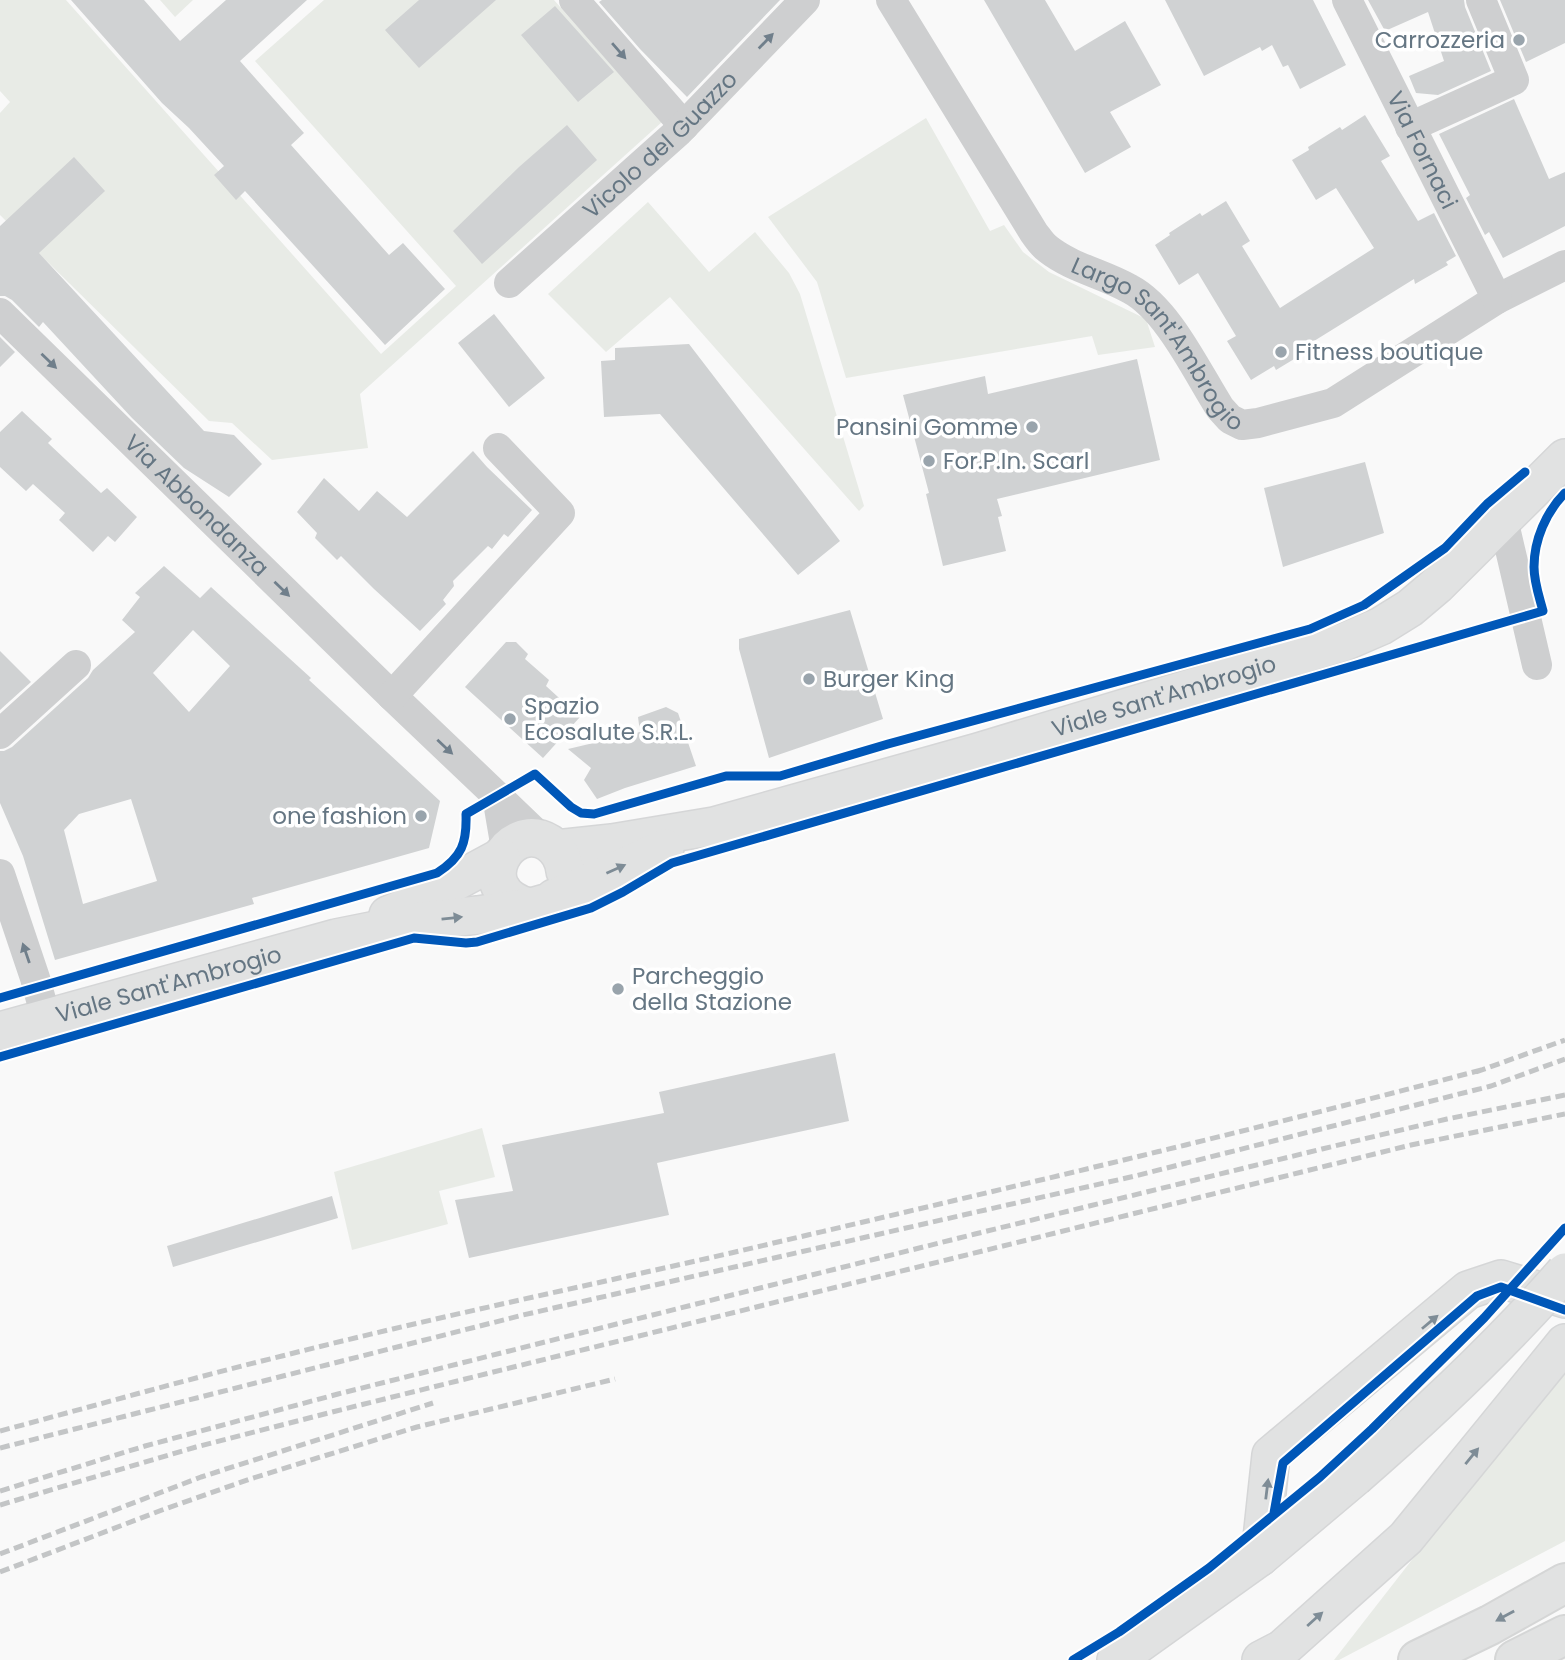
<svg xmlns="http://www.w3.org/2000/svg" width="1565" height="1660" viewBox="0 0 1565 1660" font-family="Poppins,sans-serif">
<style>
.green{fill:#e8ebe6}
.building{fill:#d0d2d3;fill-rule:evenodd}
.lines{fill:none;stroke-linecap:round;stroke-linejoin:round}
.major-casing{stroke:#d5d6d7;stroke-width:40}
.highway-casing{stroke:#d5d6d6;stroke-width:42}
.minor{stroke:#cecfd0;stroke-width:30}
.major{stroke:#e1e2e2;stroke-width:37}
.highway{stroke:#e1e2e2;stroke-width:38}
.rail{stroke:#c3c5c6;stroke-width:5;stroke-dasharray:10 5;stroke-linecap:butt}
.major-bridge-casing{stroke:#d5d6d7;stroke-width:40;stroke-linecap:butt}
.major-bridge{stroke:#e1e2e2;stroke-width:37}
.cycleway-casing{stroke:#fff;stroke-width:13}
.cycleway{stroke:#0057b8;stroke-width:9}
.oneway{fill:#707f8b}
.oneway2{fill:#7e8c96}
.poi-dot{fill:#99a4ac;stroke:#fff;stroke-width:2.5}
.labels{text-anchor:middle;stroke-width:7;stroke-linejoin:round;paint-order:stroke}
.poi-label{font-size:23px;fill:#657683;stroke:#fff;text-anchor:start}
.street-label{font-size:23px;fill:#657683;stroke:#fff}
</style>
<rect width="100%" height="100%" fill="#f9f9f9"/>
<path class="green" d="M0 0H66L381 354 456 286 255 61 324 0H554L662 122 360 394 368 448 272 460 232 423 209 421 0 215V113L10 102 0 91Z
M160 0H193L175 17Z
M926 118 990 231 1004 225 1023 252 1049 272 1146 319 1155 347 1098 355 1092 336 846 378 817 282 768 217Z
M648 202 709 272 755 232 789 273 800 294 864 506 859 511 670 297 606 352 548 294Z
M482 1128 495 1177 439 1191 448 1224 352 1250 334 1172Z
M1565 1363V1541L1339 1660H1334Z"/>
<path class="building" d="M71 0H144L180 41 226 0H307L240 61 304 133 291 145 389 255 403 243 445 289 385 345 245 191 236 200 214 175 224 166 189 128 162 103Z
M419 0H496L419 68 385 30Z
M602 0H780L687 97 640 49 599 2Z
M984 0H1045L1075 51 1125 21 1161 85 1110 112 1131 147 1085 173Z
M1165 0H1313L1346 65 1300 89 1288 65 1283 67 1272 45 1262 51 1260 47 1204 76Z
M1368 0H1464L1465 7 1491 71 1438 95 1416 93 1409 76 1444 61 1428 12 1385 31Z
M1500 0H1565V43L1526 62Z
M555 6 614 72 578 102 521 35Z
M1514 99 1549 179 1565 172V226L1503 258 1489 232 1485 235 1466 198 1470 195 1439 134Z
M1365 115 1390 156 1381 161 1418 221 1434 213 1456 256 1446 262 1448 265 1415 284 1414 279 1306 346 1309 350 1276 370 1274 366 1251 380 1227 341 1236 336 1198 273 1179 285 1155 245 1170 235 1169 233 1200 213 1202 216 1226 201 1250 241 1242 246 1280 308 1374 248 1336 188 1316 200 1292 160 1309 150 1308 147 1340 127 1342 130Z
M567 125 597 160 482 264 453 231 519 167Z
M74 157 105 191 39 253 204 431 234 435 262 464 229 497 184 468 132 418 43 322 39 327 12 300 5 296H0V226Z
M494 314 545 378 509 407 458 343Z
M0 337 15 352 0 367Z
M689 344 840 541 798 575 660 414 604 417 601 361 615 360V348Z
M1137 359 1160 460 997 499 1002 516 998 517 1006 551 943 566 926 494 929 493 903 395 985 376 988 394Z
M22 411 52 439 48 443 101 493 107 488 137 517 115 542 108 536 93 552 59 520 65 513 33 484 26 491 0 467V432Z
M473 451 487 467 532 510 508 537 504 534 492 549 488 546 453 581 454 586 443 600 446 604 420 631 374 589 341 556 337 560 315 538 317 533 297 512 324 478 359 511 377 491 407 517Z
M1365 462 1384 533 1283 567 1264 488Z
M164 566 200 598 211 587 311 678 309 680 440 801 429 848 252 898 254 904 55 960 23 856 0 803V751H4L12 747 88 678 93 670 135 632 122 620 140 597 135 593ZM193 630 230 666 189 712 153 673ZM131 799 157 881 83 904 64 830 79 814Z
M850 610 883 719 769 758 739 649V639Z
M506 642H516L528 654 525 659 549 680 546 686 580 717 543 758 465 687Z
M0 651 31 682 0 710Z
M666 707 678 713 696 766 625 788 597 799 584 780 591 768 568 749 640 732 638 717Z
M835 1053 849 1121 657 1163 669 1215 469 1258 455 1200 513 1191 502 1145 664 1113 659 1092Z
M332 1196 338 1218 173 1267 167 1246Z"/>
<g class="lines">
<defs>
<g id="major">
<path id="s5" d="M556 849 612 843 714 826 978 752 1344 642 1381 626 1410 608 1436 586 1565 458"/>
<path d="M528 907C467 889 509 818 549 843 559 850 564 860 565 871"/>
<path d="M388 915 416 903 501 857"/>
<path id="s6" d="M0 1031 336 938 421 921 478 915 535 906 549 902 554 898 665 848"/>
<path d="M1260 1557 1271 1455 1468 1290 1501 1279 1565 1299"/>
<path d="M1116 1660 1260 1557 1355 1477"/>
<path d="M1261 1660 1282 1649 1406 1538 1565 1343"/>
</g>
<path id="highway" d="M1418 1660 1490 1625 1565 1583
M1515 1660 1565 1635"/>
</defs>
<use href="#major" class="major-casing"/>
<use href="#highway" class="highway-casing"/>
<g class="minor">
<path d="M574 0 684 126"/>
<path id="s1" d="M891 0 1034 233C1038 238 1042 245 1048 249 1072 268 1104 274 1130 289 1168 309 1197 372 1220 408L1230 419 1242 425 1258 423 1333 403 1497 299 1565 265"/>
<path id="s2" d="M1347 0 1497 299"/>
<path d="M1410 127 1514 80 1481 0"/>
<path id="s3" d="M509 283 678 132 805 0"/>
<path id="s4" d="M0 313 392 696 497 796"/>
<path d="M1503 519 1537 665"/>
<path d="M392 696 560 513 498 448"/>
<path d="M0 734 76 665"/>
<path d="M506 849 497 796 543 840"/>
<path d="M0 874 35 978 46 1018"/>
</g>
<use href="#major" class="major"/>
<use href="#highway" class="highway"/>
<path class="rail" d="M1476 1072 1565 1040
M0 1431C94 1406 188 1379 282 1356 431 1318 582 1287 731 1253 983 1194 1235 1135 1485 1069
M0 1448 523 1315 1135 1176 1491 1086 1565 1059
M0 1491 145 1446 338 1394 975 1234 1322 1149 1447 1119 1565 1095
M0 1505 196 1447 344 1409 1411 1145 1565 1114
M0 1554 201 1477 433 1403
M0 1572 162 1510 250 1479 417 1427 615 1379"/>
<defs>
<path id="major-bridge" d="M1355 1477C1429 1413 1500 1346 1565 1272"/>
</defs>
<use href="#major-bridge" class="major-bridge-casing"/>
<use href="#major-bridge" class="major-bridge"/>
<defs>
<path id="cycleway" d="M0 998 437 873C462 857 467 843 466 814L535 774 571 807 581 813 594 814 726 776H780L888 744 1310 629 1364 605 1445 548 1487 504 1525 472
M0 1057 414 938 466 943 477 942 591 908 623 892 672 863 1543 611C1539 596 1534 582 1534 567 1534 540 1546 512 1565 493
M1274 1513 1283 1463 1477 1296 1501 1287 1565 1310
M1073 1660 1119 1632 1209 1568 1320 1477 1372 1429 1484 1318 1565 1228"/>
</defs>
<use href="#cycleway" class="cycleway-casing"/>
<use href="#cycleway" class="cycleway"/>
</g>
<defs><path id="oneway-solid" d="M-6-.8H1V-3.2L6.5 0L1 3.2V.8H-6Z" transform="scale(1.75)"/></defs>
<g class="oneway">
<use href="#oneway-solid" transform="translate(766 41) rotate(-46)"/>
<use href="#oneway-solid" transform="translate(619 51) rotate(49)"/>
<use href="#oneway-solid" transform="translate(49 361) rotate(44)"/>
<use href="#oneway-solid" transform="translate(282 589) rotate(44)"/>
<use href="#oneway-solid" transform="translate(445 747) rotate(43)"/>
<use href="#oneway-solid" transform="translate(26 953) rotate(-109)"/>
</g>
<g class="oneway2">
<use href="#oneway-solid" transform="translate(616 869) rotate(-24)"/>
<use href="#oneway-solid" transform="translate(452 918) rotate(-6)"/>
<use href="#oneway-solid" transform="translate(1430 1322) rotate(-40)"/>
<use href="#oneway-solid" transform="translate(1472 1456) rotate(-51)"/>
<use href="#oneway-solid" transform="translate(1267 1489) rotate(-83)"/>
<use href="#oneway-solid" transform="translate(1505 1616) rotate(151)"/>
<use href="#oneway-solid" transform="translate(1315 1619) rotate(-42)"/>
</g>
<g class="poi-dot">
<circle cx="1519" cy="40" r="7"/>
<circle cx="1281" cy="352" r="7"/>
<circle cx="1032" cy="427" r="7"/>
<circle cx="929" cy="461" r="7"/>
<circle cx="809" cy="679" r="7"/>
<circle cx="510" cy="719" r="7"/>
<circle cx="421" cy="816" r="7"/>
<circle cx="618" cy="989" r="7"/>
</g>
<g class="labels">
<g class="poi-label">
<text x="1505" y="48" text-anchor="end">Carrozzeria</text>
<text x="1295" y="360">Fitness boutique</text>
<text x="1018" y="435" text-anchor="end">Pansini Gomme</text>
<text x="943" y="469">For.P.In. Scarl</text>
<text x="823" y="687">Burger King</text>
<text x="524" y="714">Spazio<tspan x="524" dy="26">Ecosalute S.R.L.</tspan></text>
<text x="407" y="824" text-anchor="end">one fashion</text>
<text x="632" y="984">Parcheggio<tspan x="632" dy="26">della Stazione</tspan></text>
</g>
<g class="street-label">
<text dy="8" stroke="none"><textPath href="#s3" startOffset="205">Vicolo del Guazzo</textPath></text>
<text dy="8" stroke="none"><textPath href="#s2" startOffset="168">Via Fornaci</textPath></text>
<text dy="8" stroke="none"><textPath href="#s1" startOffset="444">Largo Sant'Ambrogio</textPath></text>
<text dy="8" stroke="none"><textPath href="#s4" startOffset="275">Via Abbondanza</textPath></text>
<text dy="8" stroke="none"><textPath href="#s5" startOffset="628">Viale Sant'Ambrogio</textPath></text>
<text dy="8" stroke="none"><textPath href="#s6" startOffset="175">Viale Sant'Ambrogio</textPath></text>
</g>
</g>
</svg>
